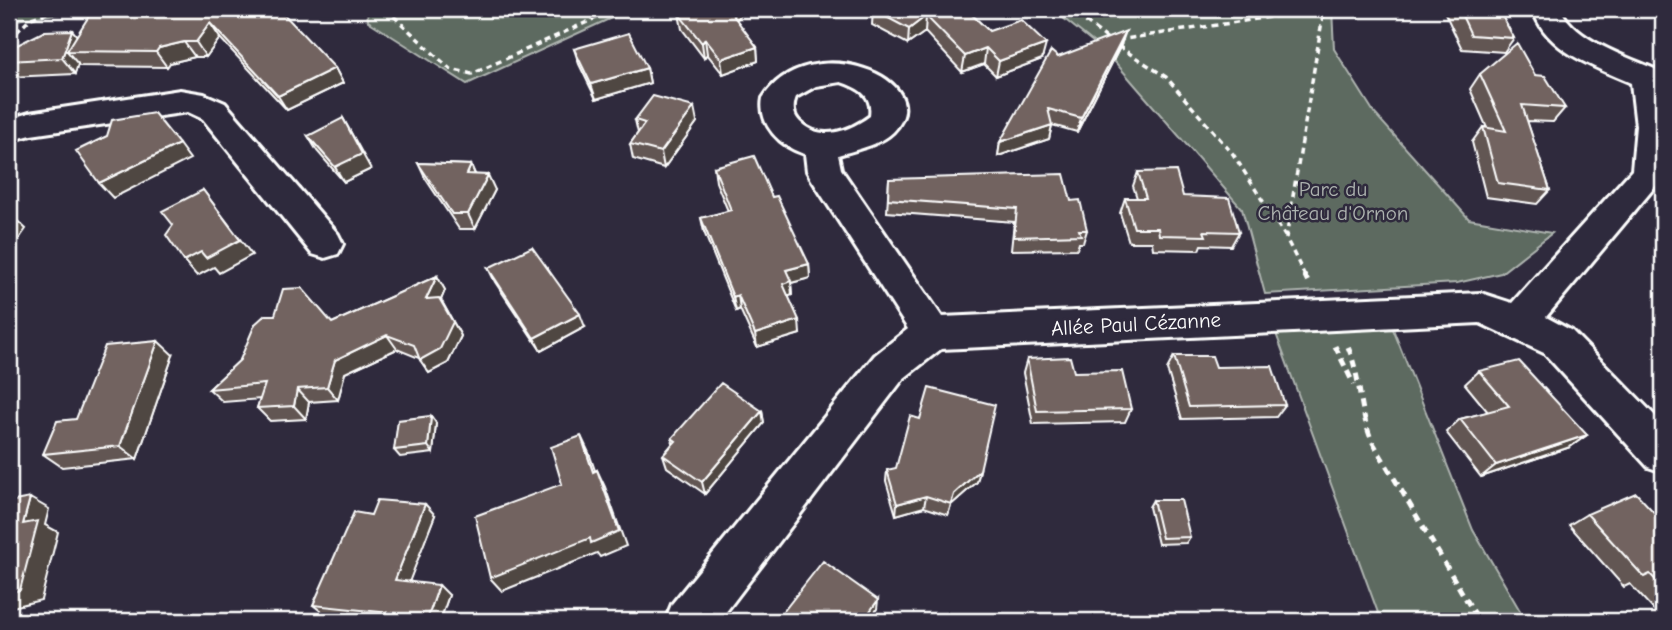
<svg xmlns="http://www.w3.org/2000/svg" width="1672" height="630" viewBox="0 0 1672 630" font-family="'Comic Neue',sans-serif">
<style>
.green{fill:#5d6a60;stroke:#aeb4b0;stroke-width:2}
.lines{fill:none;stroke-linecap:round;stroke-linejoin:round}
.street-casing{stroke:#fff;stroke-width:6}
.path-far1{stroke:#fff;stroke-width:3.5;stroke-dasharray:6 4.5;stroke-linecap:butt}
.path{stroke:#fff;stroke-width:5;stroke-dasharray:8 6;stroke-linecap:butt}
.street{fill:#2f2a3d;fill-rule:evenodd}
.wall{fill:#625653;stroke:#fff;stroke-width:2}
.shaded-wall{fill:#504643;stroke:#fff;stroke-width:2}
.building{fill:#726460;stroke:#fff;stroke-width:2}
.labels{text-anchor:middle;stroke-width:5;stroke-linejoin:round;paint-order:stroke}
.park-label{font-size:21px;fill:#aeb4b0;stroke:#2f2a3d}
.street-label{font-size:21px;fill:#fff;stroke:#2f2a3d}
</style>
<rect width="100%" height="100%" fill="#2f2a3d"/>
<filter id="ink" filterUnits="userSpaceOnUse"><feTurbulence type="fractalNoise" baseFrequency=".0143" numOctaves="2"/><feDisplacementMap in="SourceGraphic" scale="14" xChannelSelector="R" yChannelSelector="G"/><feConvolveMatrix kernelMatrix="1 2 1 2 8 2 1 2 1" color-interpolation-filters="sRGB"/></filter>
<g filter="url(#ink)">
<path class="green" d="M9 9H89L9 21Z
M367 9H631L467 84 368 21Z
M1052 9H1332L1334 49 1375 114 1469 219 1552 233 1501 273 1457 283 1265 294 1242 209 1109 55Z
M1391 324 1473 530 1526 621H1381L1274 328Z"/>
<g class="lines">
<defs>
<path id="street" d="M1533 9H1561C1573 40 1628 57 1657 70L1662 77 1663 177 1546 317 1572 331 1663 424V472L1648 467 1544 353 1480 323 941 349 903 379 719 621H665L672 604 875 355 908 329 812 180 807 171 805 154C781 147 758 125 763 98 807 27 944 79 893 132 880 145 855 150 838 155L841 169 942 317 1481 293 1512 303 1632 170 1636 126 1631 83C1595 67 1544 50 1533 9ZM841 82C859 88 873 95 870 116 850 131 821 142 801 123 793 116 792 107 796 97L816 86Z
M180 90 204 94 225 103 338 234 343 244 338 254 325 258 312 254 203 119 188 112 31 135 9 141V119L29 113Z"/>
</defs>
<use href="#street" class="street-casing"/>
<path class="path-far1" d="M386 9 450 69 472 74 616 9
M1069 9 1109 40
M9 40 31 18 61 9
M1118 40 1323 9
M1118 46 1166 77 1233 154 1285 236
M1305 276 1286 238 1324 9"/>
<path class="path" d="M1304 274 1309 284
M1335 346 1354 385
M1348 347C1361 377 1359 411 1372 441L1479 621"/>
<use href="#street" class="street"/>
</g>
<path class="wall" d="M966 9 989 31 1042 59 996 76 984 64 962 72 925 32 908 44 872 25 873 10Z
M1443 9H1498L1514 38 1504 52 1462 49Z
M202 11 335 68 343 83 287 110 220 38 206 57H195L170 63 167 67 79 66 78 64 75 74 9 77V49L77 35 98 16Z
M679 14 736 20 757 47 758 61 723 74 707 54 704 58 682 29Z
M1121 45 1077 132 1052 125 1049 139 998 156 1000 142 1058 57Z
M574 49 647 68 650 83 596 99 579 64Z
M1480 74 1535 75 1565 108 1553 122 1527 121 1550 190 1537 204 1486 197 1472 142 1483 127 1487 128 1470 89Z
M635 120 697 122 664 168 633 159 630 144 638 133Z
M308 136 371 169 344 182 317 151Z
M418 163 471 165 475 174 495 190 475 229H459L425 178Z
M714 167 772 197 809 264 810 278 791 283 792 295 788 296 800 334 757 347 740 309 736 311 704 232 701 218 728 211 716 182Z
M1138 172 1183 196 1239 232 1231 246 1201 245 1199 250 1153 249 1152 242H1129L1120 213 1125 198H1137L1133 186Z
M889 179 1071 201 1087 230 1083 243H1079L1077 249 1011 250 1014 222 887 212Z
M1663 213V233L1660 216Z
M488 268 585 327 541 351 495 282Z
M437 276 445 290 441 300 461 336 448 363 429 373 419 358 397 349 345 373 338 400 309 402 306 419 270 421 257 408 260 399 223 402 209 389 240 360 275 315 332 323Z
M173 355 137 459 62 467 43 454 76 419Z
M1174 356 1216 367 1285 405 1276 417 1182 419 1167 369Z
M1027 359 1074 372 1131 409 1125 422 1033 424 1023 373Z
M1479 371 1587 435 1570 447 1481 477 1446 432 1460 419 1488 412 1465 384Z
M762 411 764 423 705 494 667 467 663 455 673 443 672 438Z
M431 416 436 423 433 453 400 457 394 450Z
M887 470H980L977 482 951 505 948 515 924 507 896 515 886 481Z
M1153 500 1190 537 1186 543 1158 544 1149 507Z
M1587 514 1663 522V620L1630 584 1624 587 1569 525Z
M371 515H435L409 581 449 595 440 621H389L326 615 313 605Z"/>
<path class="shaded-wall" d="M732 9H746L731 26 730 11Z
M926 16 925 32 908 44 909 29Z
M210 23 220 38 206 57 196 42Z
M72 30 85 45 67 51 78 64 75 74 62 58Z
M1126 31 1121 45 1077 132 1081 118Z
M705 39 707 54 704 58 702 43Z
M184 42 195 57 170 63 167 67 156 52 159 48Z
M1046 44 1042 59 996 76 999 61Z
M757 47 758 61 723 74 721 59Z
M986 48 984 64 962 72 965 56Z
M335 68 343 83 287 110 278 96Z
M647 68 650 83 596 99 591 84Z
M694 107 697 122 664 168 661 152Z
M343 118 371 169 344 182 335 167Z
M1052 125 1049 139 998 156 1000 142Z
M179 144 190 159 113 198 99 183Z
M471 165 477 180 467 174Z
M488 175 495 190 475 229 468 214Z
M203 190 252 255 219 273 214 267 197 276 184 261Z
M11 215 26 229 9 253V218Z
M809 264 810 278 791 283 792 295 784 298 783 284 786 270Z
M437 276 445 290 441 300 461 336 448 363 429 373 420 360 426 299Z
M738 295 740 309 736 311 733 297Z
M580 314 585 327 541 351 534 338Z
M799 320 800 334 757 347 755 334Z
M387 335 397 349 345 373 338 400 327 387 335 360Z
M158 341 173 355 137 459 120 446Z
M297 389 309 402 306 419 294 406Z
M762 411 764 423 705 494 702 482Z
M431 416 436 423 433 453 428 446Z
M1587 435 1570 447 1481 477 1496 465Z
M581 436 589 453 601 488 593 472Z
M597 470 605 487 626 546 600 557 597 553 502 591 490 578Z
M980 470 977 482 951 505 948 515 954 494Z
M926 496 924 507 896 515 897 504Z
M30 498 49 509 45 525 58 532 41 600 9 608V593L23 524Z
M425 504 435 515 406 590 395 580Z
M439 585 449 595 440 621H433L428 617Z
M878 600 877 609 869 621H863Z"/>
<path class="building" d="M204 9H279L335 68 278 96 210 23 196 42H184L159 48 156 52 67 51 89 16H98L102 10 202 11Z
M697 9H732L730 11 757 47 721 59 705 39 702 43 679 14Z
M874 9H966L989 31 1021 20 1046 44 999 61 986 48 965 56 926 16 909 29 873 10Z
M1459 9H1498L1514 38 1471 35Z
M72 30 62 58 9 61V49L45 31Z
M1126 31 1081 118 1048 109 1052 125 1000 142 1051 51 1058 57Z
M629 33 647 68 591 84 574 49Z
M1517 43 1535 75 1545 76 1565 108 1522 105 1550 190 1498 183 1483 127 1506 131 1480 74Z
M653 96 694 107 661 152 630 144 645 123 635 120Z
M154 113 179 144 99 183 76 151 107 136 112 120Z
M343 118 362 154 335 167 308 136Z
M754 156 772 197 777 196 809 264 786 270 791 281 783 284 799 320 755 334 738 295 733 297 701 218 731 210 714 167Z
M418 163 471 165 467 174 488 175 468 214H452Z
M1176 171 1183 196 1229 198 1239 232 1204 231 1206 236 1159 235 1158 228H1134L1125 198H1146L1138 172Z
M1064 174 1071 201 1080 200 1087 230H1079L1081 235 1014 237 1017 209 888 199 889 179Z
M203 190 240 240 206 258 201 252 184 261 166 235 173 225 162 211Z
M532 247 580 314 534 338 488 268Z
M437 276 426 299 439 298 453 322 440 349 420 360 414 345 387 335 335 360 327 387 297 389 294 406 257 408 265 384 209 389 240 360 255 324 265 315H275L283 289 302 288 332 323Z
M158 341 120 446 43 454 57 421 76 419 105 346Z
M1174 356H1212L1216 367 1272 366 1285 405 1189 407Z
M1070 357 1074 372 1122 371 1131 409 1037 411 1027 359Z
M1519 361 1587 435 1496 465 1460 419 1509 406 1479 371Z
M721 383 762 411 702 482 663 455 676 441 672 438Z
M929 388 995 405 980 470 954 494 951 504 926 496 897 504 887 470 896 468 910 416 920 419Z
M431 416 428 446 394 450 398 420Z
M581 436 593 472 597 470 619 531 591 543 590 538 490 578 475 516 562 484 551 447Z
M1636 493 1663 522V588L1650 574 1644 577 1587 514Z
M30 498 23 524 38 521 20 590 9 593V502Z
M377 500 425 504 395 580 439 585 428 617 313 605 354 512 371 515Z
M1153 500H1181L1190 537 1162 538Z
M823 561 878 600 863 621H776Z"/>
</g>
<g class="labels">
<g class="park-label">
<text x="1333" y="196">Parc du<tspan x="1333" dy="24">Château d'Ornon</tspan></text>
</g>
<g class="street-label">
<text transform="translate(1136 324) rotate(-3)" y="7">Allée Paul Cézanne</text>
</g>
</g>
<rect width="1672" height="630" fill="none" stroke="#2f2a3d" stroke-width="35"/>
<rect x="18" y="18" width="1637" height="595" fill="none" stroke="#fff" stroke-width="2.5" filter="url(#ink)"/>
</svg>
